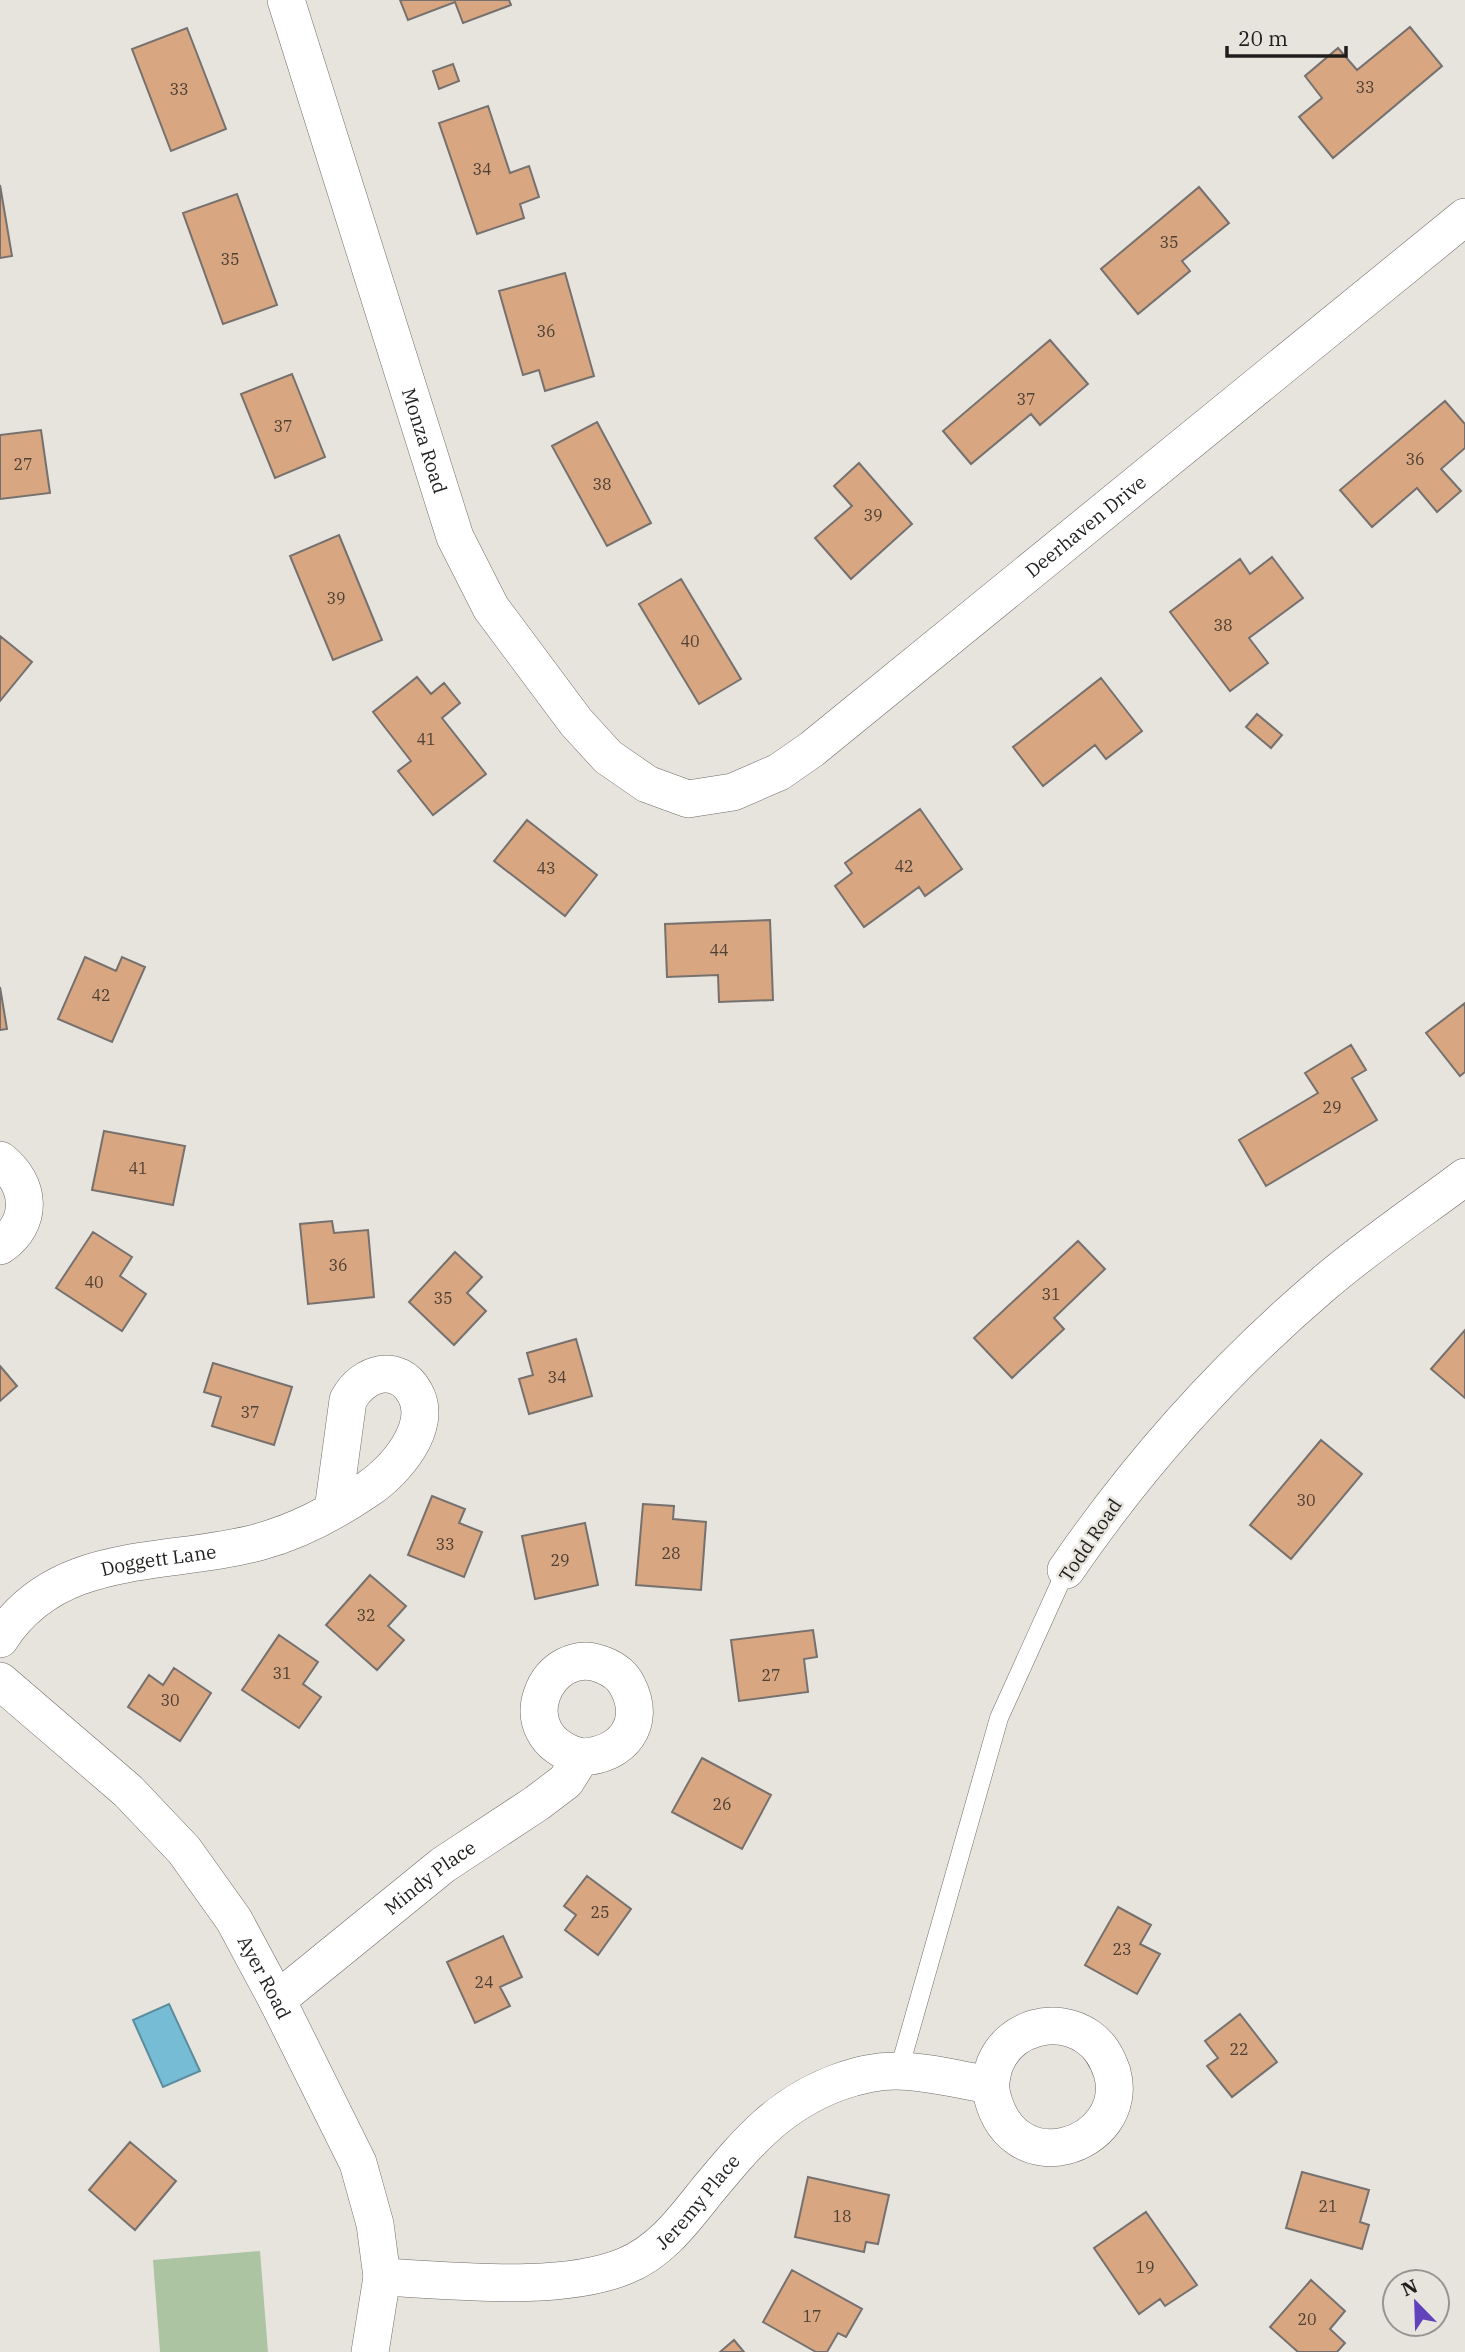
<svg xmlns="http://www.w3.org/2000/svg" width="1465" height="2352" viewBox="0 0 1465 2352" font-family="'IBM Plex Serif',serif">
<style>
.green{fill:#adc4a2}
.water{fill:#75bcd4;stroke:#5b8d9d;stroke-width:2}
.building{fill:#d8a680;stroke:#76716e;stroke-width:2}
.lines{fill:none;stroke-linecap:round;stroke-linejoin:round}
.service-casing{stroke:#6f6c67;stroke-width:19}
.minor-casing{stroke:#6f6c67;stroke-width:38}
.service{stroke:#fff;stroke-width:18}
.minor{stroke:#fff;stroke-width:37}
.labels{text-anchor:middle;stroke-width:5;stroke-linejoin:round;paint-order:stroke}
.number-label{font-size:16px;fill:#4d4035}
.street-label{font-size:19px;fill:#1f1e1c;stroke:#e7e4de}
</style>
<rect width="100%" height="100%" fill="#e7e4de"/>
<path class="green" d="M260 2251 268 2352H160L153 2260Z"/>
<path class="water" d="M169 2004 200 2071 163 2087 133 2020Z"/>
<path class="building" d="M400 0H509L511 5 463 23 455 2 408 20Z
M1410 27 1442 66 1333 158 1299 117 1322 98 1305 76 1338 48 1357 70Z
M187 28 226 129 171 151 132 49Z
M453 64 459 81 439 89 433 71Z
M488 106 510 173 529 166 539 197 520 204 524 218 477 234 439 123Z
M0 185 12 256 0 258Z
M1199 187 1229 223 1182 261 1190 271 1138 314 1101 269Z
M237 194 277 305 223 324 183 213Z
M565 273 594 376 545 391 539 370 523 375 499 291Z
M1050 340 1088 384 1040 425 1031 414 971 464 943 431Z
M292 374 325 457 275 478 241 394Z
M1445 401 1465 424V448L1441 469 1461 491 1437 512 1417 488 1372 527 1340 490Z
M597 422 651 523 607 546 552 446Z
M41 430 50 493 0 499V435Z
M859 463 912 524 851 579 815 538 852 506 834 486Z
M339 535 382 640 333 660 290 556Z
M1272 557 1303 598 1249 638 1268 663 1230 691 1170 612 1240 559 1250 574Z
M681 579 741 679 699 704 639 604Z
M0 636 32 662 0 701Z
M417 677 431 694 444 683 460 703 442 718 486 774 433 815 398 771 411 761 373 712Z
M1101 678 1142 731 1106 759 1095 745 1043 786 1013 747Z
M1257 714 1282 735 1271 748 1246 727Z
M920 809 962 869 925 896 919 887 864 927 835 886 852 873 845 863Z
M527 820 597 875 565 916 494 861Z
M770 920 773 1000 719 1002 718 975 667 977 665 924Z
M85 957 116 971 122 957 145 967 112 1042 58 1019Z
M0 987 7 1029 0 1030Z
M1465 1003V1072L1460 1076 1426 1033Z
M1351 1045 1366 1070 1352 1078 1377 1120 1266 1186 1239 1140 1318 1093 1305 1073Z
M104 1131 185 1146 173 1205 92 1190Z
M332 1221 334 1233 368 1230 374 1297 308 1304 300 1224Z
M93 1232 132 1257 120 1276 146 1294 122 1331 56 1288Z
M1078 1241 1105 1269 1054 1318 1064 1329 1012 1378 974 1338Z
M455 1252 482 1277 467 1293 486 1311 454 1345 409 1302Z
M1465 1330V1398L1431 1369Z
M576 1339 592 1396 529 1414 519 1379 533 1375 527 1353Z
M213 1363 292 1387 274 1445 212 1426 221 1397 204 1392Z
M0 1366 17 1386 0 1401Z
M1321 1440 1362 1474 1291 1559 1250 1525Z
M432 1496 465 1509 459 1523 482 1532 464 1577 408 1555Z
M643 1504 674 1506 673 1519 706 1522 701 1590 636 1585Z
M585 1523 598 1585 535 1599 522 1536Z
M370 1575 406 1606 388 1626 404 1640 377 1670 326 1625Z
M813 1630 817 1657 804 1659 808 1692 739 1701 731 1640Z
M279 1635 318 1662 303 1684 321 1697 299 1728 242 1690Z
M174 1668 211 1693 180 1741 128 1707 149 1675 163 1685Z
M702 1758 771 1795 742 1849 672 1812Z
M587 1876 631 1909 598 1955 565 1930 576 1915 564 1906Z
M1118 1907 1151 1925 1140 1944 1160 1954 1137 1994 1085 1965Z
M503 1936 522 1977 500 1987 510 2006 475 2023 447 1962Z
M1240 2014 1277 2062 1232 2097 1207 2066 1218 2058 1205 2041Z
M130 2142 176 2181 135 2230 89 2190Z
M1302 2172 1369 2190 1360 2222 1369 2225 1362 2249 1286 2228Z
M808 2177 889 2195 878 2244 866 2242 864 2252 795 2237Z
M1146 2212 1197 2285 1165 2306 1160 2299 1139 2314 1094 2248Z
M792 2270 862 2309 846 2337 838 2333 827 2352H816L763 2322Z
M1311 2280 1345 2311 1330 2329 1345 2343 1337 2352H1298L1270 2327Z
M734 2340 744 2352H720Z"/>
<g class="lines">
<defs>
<path id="service" d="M899 2070 999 1718 1066 1570"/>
<g id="minor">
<path id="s1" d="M286 0 455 537 491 608 576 722 608 757 647 784 688 799 733 792 779 772 812 749 1465 217"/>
<path d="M0 1160C31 1184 34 1223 0 1246"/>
<path d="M1066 1570C1138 1465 1224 1369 1321 1286 1366 1247 1417 1213 1465 1177"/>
<path id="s2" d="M0 1639C58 1548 168 1567 259 1542 296 1532 336 1511 368 1489 394 1472 434 1427 415 1393 398 1362 363 1372 348 1400L333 1510"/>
<path id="s3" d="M0 1681 128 1791 184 1850 234 1920 277 2000 358 2163 375 2224 382 2277 370 2352"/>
<path id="s4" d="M277 2000 443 1865 537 1803 566 1781 581 1757C622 1756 648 1724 627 1685 622 1675 613 1669 603 1665 548 1641 503 1736 581 1757"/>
<path id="s5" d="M382 2277C452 2280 559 2293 625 2266 660 2252 683 2221 706 2192 746 2144 778 2104 839 2082 859 2075 875 2071 896 2071 926 2071 960 2080 990 2085 1006 2191 1133 2146 1112 2072 1107 2058 1101 2046 1088 2037 1056 2015 1010 2027 995 2064 992 2071 992 2079 990 2085"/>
</g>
</defs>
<use href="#service" class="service-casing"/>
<use href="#minor" class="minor-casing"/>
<use href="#service" class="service"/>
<use href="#minor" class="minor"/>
</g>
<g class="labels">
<g class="number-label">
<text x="1365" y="93">33</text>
<text x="179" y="95">33</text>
<text x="482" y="175">34</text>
<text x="1169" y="248">35</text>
<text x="230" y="265">35</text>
<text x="546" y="337">36</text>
<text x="1026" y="405">37</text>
<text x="283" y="432">37</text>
<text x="1415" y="465">36</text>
<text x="23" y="470">27</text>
<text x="602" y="490">38</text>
<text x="873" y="521">39</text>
<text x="336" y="604">39</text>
<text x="1223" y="631">38</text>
<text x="690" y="647">40</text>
<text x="426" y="745">41</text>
<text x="904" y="872">42</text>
<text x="546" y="874">43</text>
<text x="719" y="956">44</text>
<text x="101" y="1001">42</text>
<text x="1332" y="1113">29</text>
<text x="138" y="1174">41</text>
<text x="338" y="1271">36</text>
<text x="94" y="1288">40</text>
<text x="1051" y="1300">31</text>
<text x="443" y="1304">35</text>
<text x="557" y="1383">34</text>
<text x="250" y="1418">37</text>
<text x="1306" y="1506">30</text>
<text x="445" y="1550">33</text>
<text x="671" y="1559">28</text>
<text x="560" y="1566">29</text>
<text x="366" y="1621">32</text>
<text x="282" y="1679">31</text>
<text x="771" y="1681">27</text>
<text x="170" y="1706">30</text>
<text x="722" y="1810">26</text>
<text x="600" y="1918">25</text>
<text x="1122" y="1955">23</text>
<text x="484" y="1988">24</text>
<text x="1239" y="2055">22</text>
<text x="1328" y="2212">21</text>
<text x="842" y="2222">18</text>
<text x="1145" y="2273">19</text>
<text x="812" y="2322">17</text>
<text x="1307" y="2325">20</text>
</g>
<g class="street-label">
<text dy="7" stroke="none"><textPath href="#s1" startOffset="462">Monza Road</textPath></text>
<text dy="7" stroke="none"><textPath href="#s1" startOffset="1412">Deerhaven Drive</textPath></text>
<text transform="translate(1090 1540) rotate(-56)" y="7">Todd Road</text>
<text dy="7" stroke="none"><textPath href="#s2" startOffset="184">Doggett Lane</textPath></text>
<text dy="7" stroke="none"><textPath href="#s4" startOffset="196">Mindy Place</textPath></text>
<text dy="7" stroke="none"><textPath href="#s3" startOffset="401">Ayer Road</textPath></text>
<text dy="7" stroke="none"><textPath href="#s5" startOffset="343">Jeremy Place</textPath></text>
</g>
</g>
<g transform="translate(1416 2303) rotate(337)"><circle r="33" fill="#e7e4de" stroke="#979590" stroke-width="2"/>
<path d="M0-5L12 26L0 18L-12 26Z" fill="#6142bb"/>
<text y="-10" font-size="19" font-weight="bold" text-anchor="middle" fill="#1f1e1c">N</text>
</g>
<path d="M1227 46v10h119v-10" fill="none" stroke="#1f1e1c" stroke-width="3.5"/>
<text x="1238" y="46" font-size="21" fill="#1f1e1c" stroke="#e7e4de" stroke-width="5" paint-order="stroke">20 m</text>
</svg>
